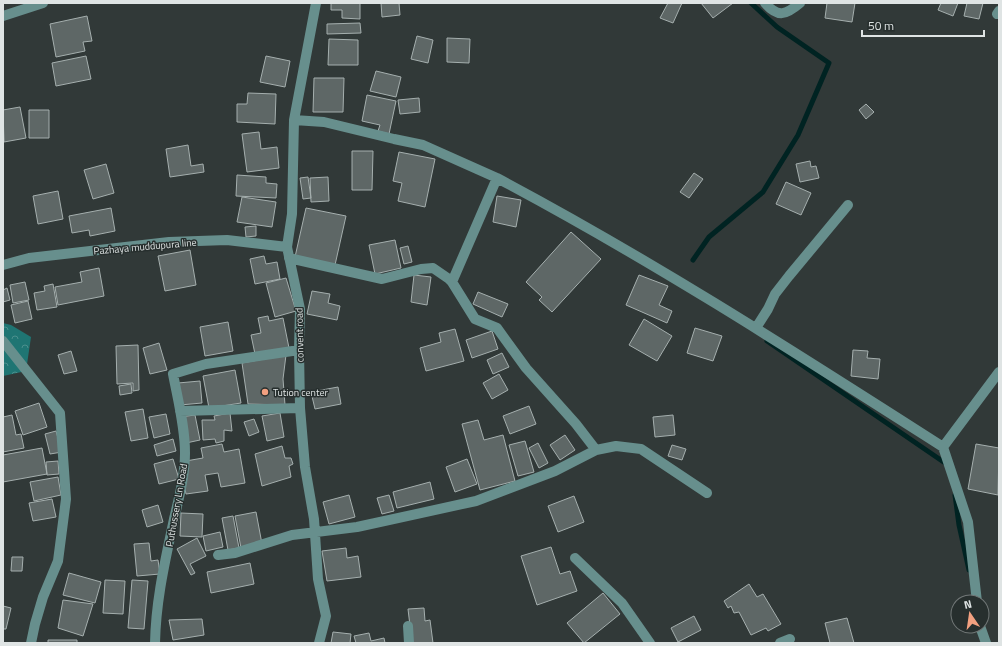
<svg xmlns="http://www.w3.org/2000/svg" width="1002" height="646" viewBox="0 0 1002 646" font-family="'Titillium Web',sans-serif">
<style>
.forest{fill:url(#forest-crowns)}
.lines{fill:none;stroke-linecap:round;stroke-linejoin:round}
.stream{stroke:#002322;stroke-width:5}
.building{fill:#5e6766;stroke:#a5afae}
.minor{stroke:#678f8d;stroke-width:10}
.poi-dot{fill:#f2a080;stroke:#272f2e;stroke-width:1.5}
.labels{text-anchor:middle;stroke-width:3;stroke-linejoin:round;paint-order:stroke}
.street-label{font-size:10px;fill:#dfe4e4;stroke:#272f2e}
.poi-label{font-size:10px;fill:#dfe4e4;stroke:#272f2e;text-anchor:start}
</style>
<defs>
<pattern id="forest-crowns" width="20" height="18" patternUnits="userSpaceOnUse"><rect width="20" height="18" fill="#1f7573"/><path d="M2 6a3 3 0 1 1 6 0M12 15a3 3 0 1 1 6 0" fill="none" stroke="#4a8f8d"/></pattern>
</defs>
<rect width="100%" height="100%" fill="#313938"/>
<path class="forest" d="M3 323 11 325 31 337 26 371 3 376Z"/>
<g class="lines">
<path class="stream" d="M693 260 709 237 763 192 798 135 829 63 777 27 751 3
M767 341 948 465
M955 495 959 525 969 570"/>
</g>
<path class="building" d="M331 3H360V19L342 18V10H331Z
M381 3H399L400 15 382 17Z
M668 3H682L673 23 660 18Z
M701 3H733L713 18Z
M827 3H855L852 22 825 18Z
M941 3H958L953 16 938 10Z
M967 3H983L979 19 964 16Z
M87 16 92 41 83 42 85 51 56 57 50 24Z
M360 23 361 33 327 34V24Z
M417 36 433 40 428 63 411 59Z
M447 38 470 39 469 63 447 62Z
M329 39 358 40V65H328Z
M86 56 91 79 56 86 52 63Z
M266 56 290 61 285 87 260 82Z
M376 71 401 77 396 97 370 91Z
M314 78H344L343 112H313Z
M248 93 276 94 275 124 237 122V104H247Z
M367 95 396 101 389 134 378 131 380 125 362 121Z
M419 98 420 112 400 114 398 100Z
M866 104 874 112 866 119 859 110Z
M20 107 26 138 4 142 3 110Z
M29 110H49V138H29Z
M259 132 261 149 277 147 279 168 247 172 242 134Z
M188 145 191 166 203 164 204 172 170 177 166 149Z
M352 151H373L372 190H352Z
M399 152 435 159 425 207 398 201 402 183 393 181Z
M810 161 811 167 816 166 819 178 800 182 796 164Z
M106 164 114 193 93 199 84 170Z
M694 173 703 179 689 198 680 192Z
M237 175 266 177V183L277 184 276 198 236 196Z
M308 177 311 198 303 199 300 178Z
M328 177 329 201 311 202 310 178Z
M786 182 811 193 801 215 776 204Z
M58 191 63 219 38 224 33 196Z
M497 196 521 200 516 227 493 222Z
M242 197 276 202 272 227 237 222Z
M111 208 115 231 90 236 89 230 72 233 69 216Z
M306 208 346 216 335 265 295 257Z
M256 226V236L246 237 245 227Z
M571 232 601 259 552 312 539 300 542 297 526 282Z
M395 240 401 268 375 274 369 245Z
M408 246 412 262 404 264 400 248Z
M190 250 196 285 165 291 158 256Z
M264 256 266 264 277 262 280 279 255 284 250 259Z
M99 268 104 296 58 305 55 287 82 282 80 272Z
M414 275 431 277 427 305 411 302Z
M639 275 668 286 659 305 672 311 667 323 626 305Z
M286 278 296 311 275 317 266 283Z
M25 282 29 300 13 303 10 285Z
M53 284 57 307 37 310 34 293 45 291 44 286Z
M7 288 10 300 3 302V290Z
M312 291 330 294 328 303 340 306 337 320 307 314Z
M478 292 508 304 502 317 473 304Z
M28 301 32 319 15 323 11 305Z
M268 316 269 321 283 318 289 348 255 354 251 335 261 333 258 318Z
M644 319 672 336 657 361 629 345Z
M228 322 233 351 205 356 200 327Z
M695 328 722 336 713 361 687 353Z
M455 329 464 361 426 371 420 348 441 342 439 333Z
M492 331 498 349 472 358 466 340Z
M159 343 167 370 150 374 143 348Z
M138 345 139 390 133 391V383L117 384 116 346Z
M853 350 868 351 867 358 880 359 878 379 851 376Z
M71 351 77 371 64 374 58 355Z
M502 353 509 367 493 374 487 360Z
M286 355 283 379 285 405 248 404 242 363Z
M235 370 241 403 209 408 203 376Z
M499 374 508 390 492 399 483 383Z
M200 381 202 403 180 405 178 383Z
M131 384 132 393 120 395 119 386Z
M338 387 341 404 315 409 311 392Z
M39 403 47 427 23 435 15 411Z
M529 406 536 424 510 434 503 416Z
M143 409 148 438 131 441 125 412Z
M230 413 232 431 224 430V441L216 443 215 439 203 440 202 420H215L214 416Z
M280 413 284 437 267 441 262 416Z
M166 414 170 434 154 438 149 417Z
M12 415 16 435 21 434 24 448 3 452V417Z
M195 415 200 440 186 443 180 417Z
M673 415 675 435 655 437 653 417Z
M254 419 259 432 249 436 244 422Z
M478 420 484 440 503 435 515 481 480 490 462 424Z
M56 431 62 452 50 454 45 434Z
M565 435 575 450 560 460 550 445Z
M173 439 176 451 157 456 154 445Z
M525 441 534 472 518 476 509 445Z
M538 443 548 463 539 468 529 448Z
M222 444 224 452 239 449 245 483 221 487 218 473 205 475 208 491 186 494 180 462 203 458 201 448Z
M976 444 999 448 998 495 968 489Z
M672 445 686 449 682 460 668 456Z
M282 446 285 458H291L293 464 289 466 291 477 262 486 255 454Z
M42 448 47 474 3 482V455Z
M173 459 179 479 159 484 154 464Z
M467 459 477 484 455 492 446 467Z
M58 461 59 474 47 475 46 462Z
M58 477 61 495 34 501 30 482Z
M430 482 434 499 397 508 393 492Z
M349 495 355 517 329 524 323 502Z
M389 495 394 511 382 514 377 498Z
M574 496 584 522 558 532 548 506Z
M52 499 56 517 33 521 29 503Z
M158 505 163 522 147 527 142 510Z
M256 512 262 544 241 548 235 516Z
M181 513 203 514 202 537 180 536Z
M233 516 239 548 228 550 222 518Z
M220 532 223 547 206 551 203 536Z
M197 538 206 556 190 564 195 573 191 575 177 549Z
M149 543 151 561 158 560 160 574 137 576 134 544Z
M551 547 560 574 570 571 577 591 537 605 521 556Z
M346 548 347 558 358 556 361 577 327 581 322 551Z
M12 557H23L22 571H11Z
M250 563 254 584 211 593 207 572Z
M69 573 101 582 95 603 63 595Z
M105 580 125 581 123 614 103 613Z
M132 580 148 581 144 629 128 628Z
M749 584 757 597 763 594 781 624 768 631 766 628 751 635 739 612 734 613 731 606 728 608 724 601Z
M603 593 620 614 584 643 567 623Z
M63 600 93 604 83 636 58 628Z
M3 606 11 608 6 629H3Z
M424 608 425 621 430 620 433 643H412L408 609Z
M694 616 701 630 678 642 671 628Z
M847 618 854 643H830L825 623Z
M202 619 204 635 173 640 169 620Z
M333 632 351 634 350 643H331Z
M369 633 371 641 384 638 385 643H356L354 636Z
M48 640H77V643H48Z"/>
<g class="lines">
<path class="minor" d="M316 3 294 120 292 214 287 247 300 309 299 350 300 408 305 467 314 519 318 579 326 616 319 643
M765 3C778 18 786 15 800 3
M997 14 999 11
M3 16 43 3
M294 120 324 122 394 139 423 145 497 178
M289 258 382 279 421 269 433 268 449 279 452 282 497 178C650 259 796 353 943 447L999 372
M3 265 29 258 169 242 227 240 287 247
M452 282 475 319 497 328 526 368 576 424 596 450
M756 328 768 309 775 294 789 276 848 205
M3 341 60 413 66 499 58 561 43 597 35 624 31 643
M180 411 300 408
M943 447 968 522 977 602
M218 555 235 553 292 535 357 527 476 501 555 471 596 450 616 446 641 449 707 493
M575 558 622 603 650 643
M408 626 409 643
M980 626 986 643
M155 643C156 599 165 562 174 519 179 498 185 475 185 453 185 427 178 400 173 374L206 364 299 350
M780 643 790 639"/>
</g>
<circle class="poi-dot" cx="265" cy="392" r="4"/>
<g class="labels">
<g class="street-label">
<text transform="translate(145 246) rotate(-5)" y="4">Pazhaya muddupura line</text>
<text transform="translate(299 335) rotate(-91)" y="4">convent road</text>
<text transform="translate(176 505) rotate(-80)" y="4">Puthussery Ln Road</text>
</g>
<g class="poi-label">
<text x="273" y="396">Tution center</text>
</g>
</g>
<rect width="1002" height="646" fill="none" stroke="#dfe4e4" stroke-width="8"/>
<g transform="translate(970 614) rotate(347)"><circle r="19" fill="#272f2e" stroke="#717777"/>
<path d="M0-3L7 15L0 10L-7 15Z" fill="#f2a080"/>
<text y="-6" font-size="11" font-weight="bold" text-anchor="middle" fill="#dfe4e4">N</text>
</g>
<path d="M862 30v6h122v-6" fill="none" stroke="#dfe4e4" stroke-width="2"/>
<text x="868" y="30" font-size="12" fill="#dfe4e4" stroke="#272f2e" stroke-width="3" paint-order="stroke">50 m</text>
</svg>
